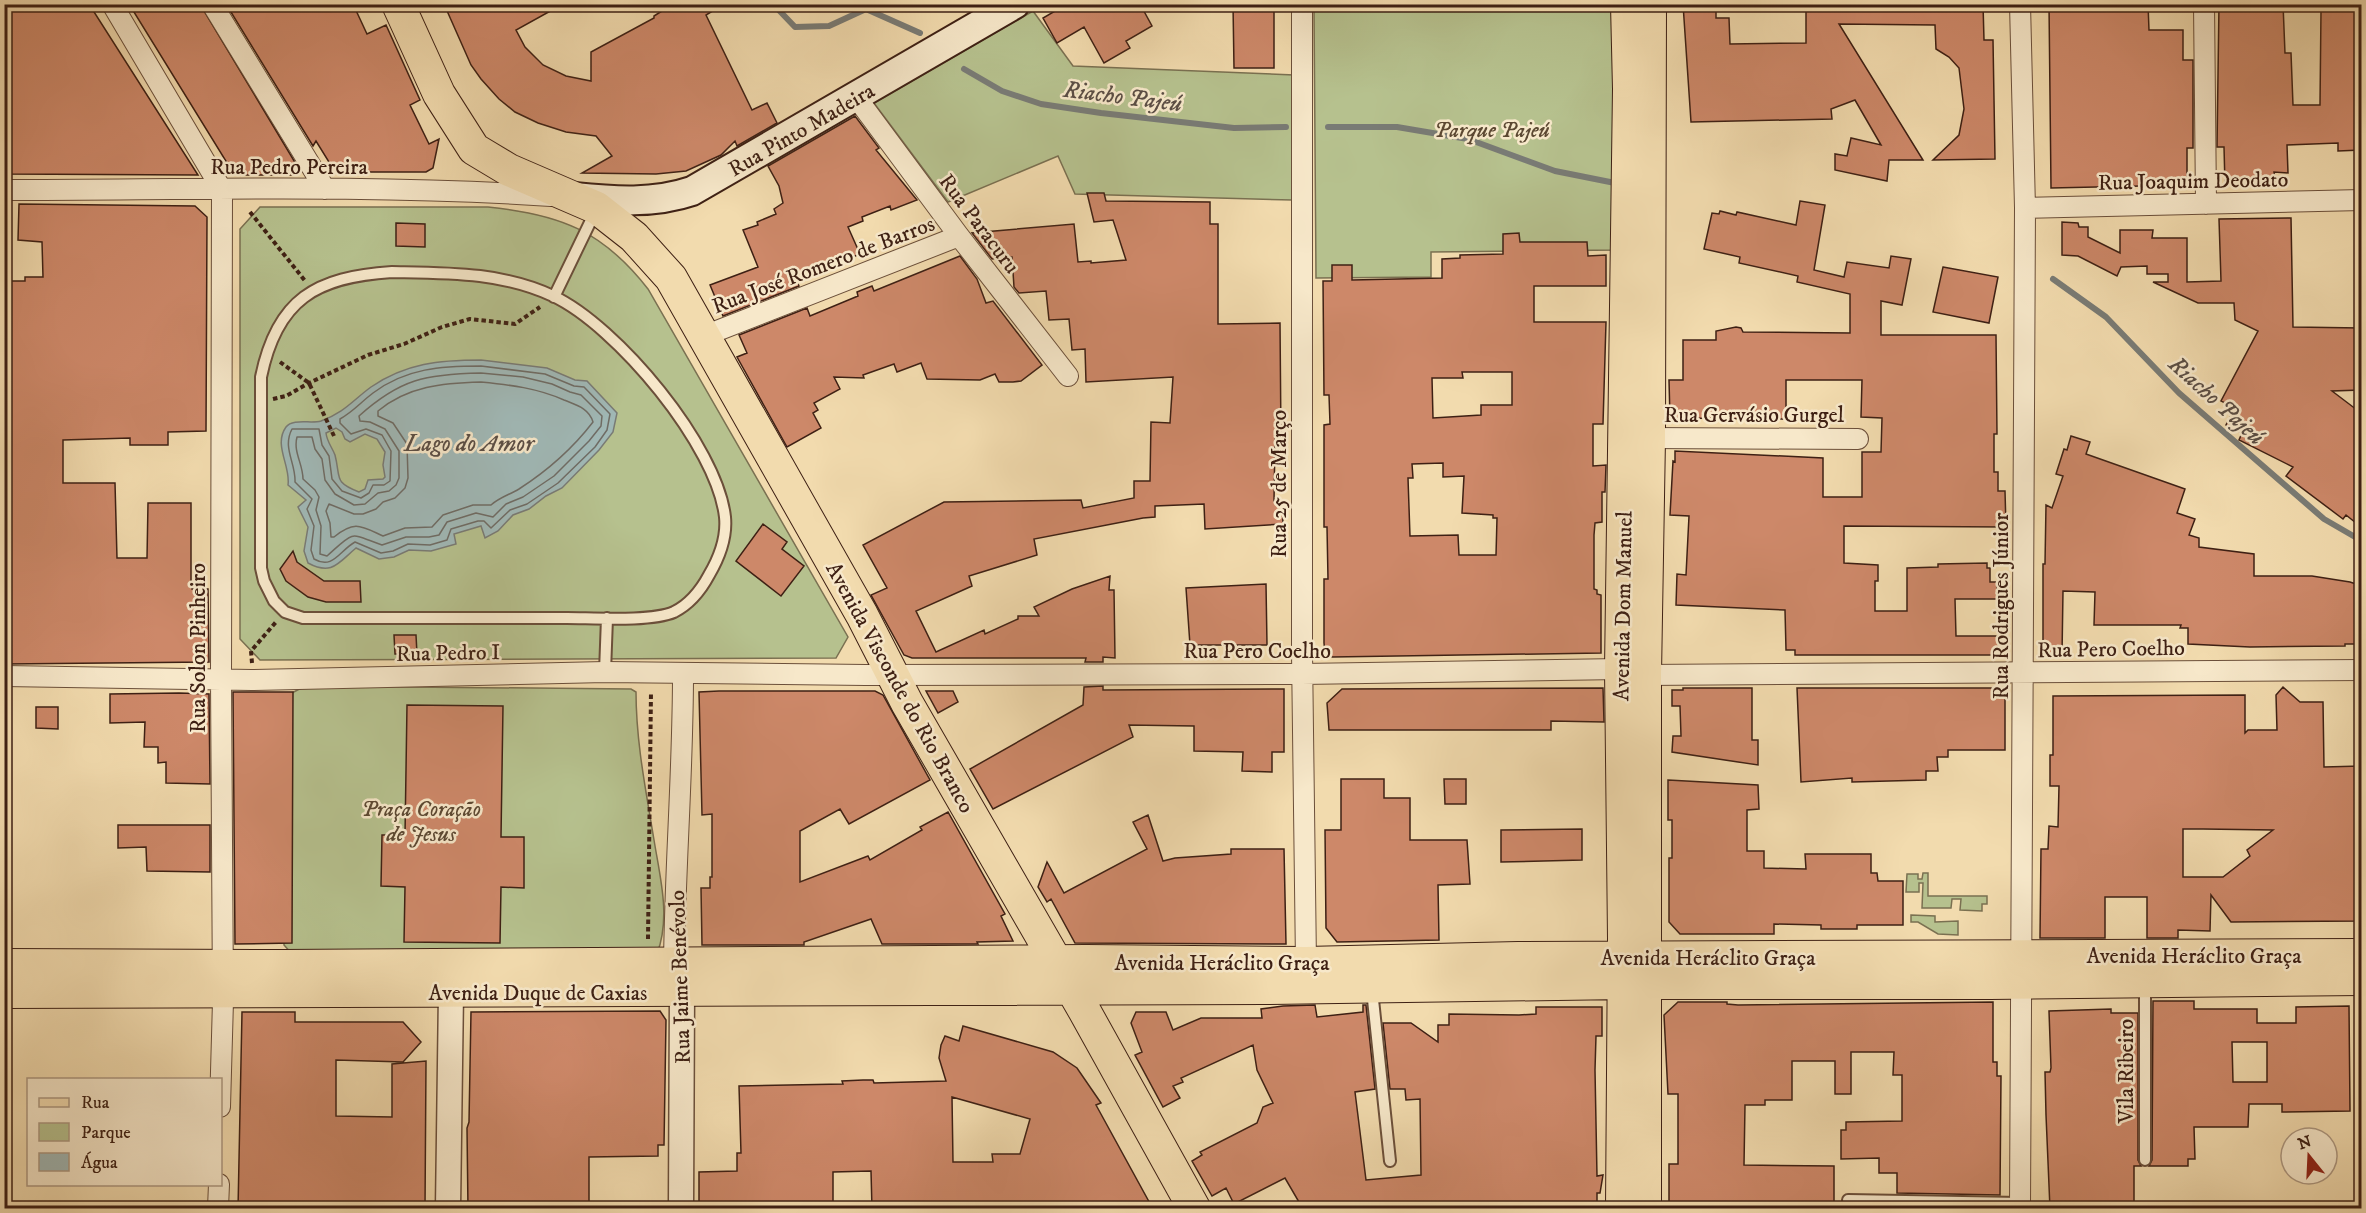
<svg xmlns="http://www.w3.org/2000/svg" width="2366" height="1213" viewBox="0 0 2366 1213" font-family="'IM FELL DW Pica',serif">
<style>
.green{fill:#b6c18e;stroke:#7a7051;stroke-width:1.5}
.water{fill:#a0b8b6;stroke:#797b75;stroke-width:1.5;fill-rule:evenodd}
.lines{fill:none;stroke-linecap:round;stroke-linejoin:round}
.shore{stroke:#6f6c65;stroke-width:1.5}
.stream{stroke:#797b75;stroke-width:6}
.building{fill:#cd8869;stroke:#3e2014;stroke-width:1.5;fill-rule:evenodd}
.service-casing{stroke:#6b4f3a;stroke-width:14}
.minor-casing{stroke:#6b4f3a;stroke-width:22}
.tertiary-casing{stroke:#6b4f3a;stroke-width:27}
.secondary-casing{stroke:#3e2014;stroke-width:32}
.primary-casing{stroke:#3e2014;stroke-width:34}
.path{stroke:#3e2014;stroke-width:4;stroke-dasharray:4.5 3;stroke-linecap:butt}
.service{stroke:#f7e8ca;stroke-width:10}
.minor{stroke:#f7e8ca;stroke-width:20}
.tertiary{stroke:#f7e8ca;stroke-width:24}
.secondary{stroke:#f7e8ca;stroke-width:28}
.primary{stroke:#f2dbae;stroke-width:32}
.labels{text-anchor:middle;stroke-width:5;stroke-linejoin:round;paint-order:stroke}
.street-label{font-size:22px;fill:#3e2014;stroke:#f7e8ca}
.park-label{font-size:22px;font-style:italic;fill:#5c4832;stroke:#f7e8ca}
.water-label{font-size:24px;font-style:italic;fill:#5b4e45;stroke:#f7e8ca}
</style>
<rect width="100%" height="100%" fill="#f2dbae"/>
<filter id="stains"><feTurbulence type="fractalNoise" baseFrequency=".00333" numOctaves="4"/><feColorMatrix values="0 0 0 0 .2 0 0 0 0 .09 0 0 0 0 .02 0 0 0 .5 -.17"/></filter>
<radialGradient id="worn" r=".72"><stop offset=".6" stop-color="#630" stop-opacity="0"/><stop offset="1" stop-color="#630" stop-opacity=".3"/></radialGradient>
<path class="green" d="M1523 4 1615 5 1617 250 1431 252V277L1316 278 1314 9 1523 7Z
M1033 11 1073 66 1294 75 1292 200 1075 194 1058 156 948 202 874 103Z
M260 207H488C560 214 603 231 648 289L848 637 836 658 260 660 240 639V229Z
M305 686 631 689 636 692C636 742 646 791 654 840 660 877 671 917 657 954H292L284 945 290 694Z
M1923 873H1928V896H1987V904H1982V911L1960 910 1961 899H1952L1951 908H1922L1923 883H1919V892H1906L1907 874H1918V879H1922Z
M1911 915 1935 916V922L1958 921V935L1938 934 1918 922H1911Z"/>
<path class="water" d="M481 360 547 368 575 380 587 381 617 413 613 432 599 450 562 488 546 496 529 509 513 515 498 531 485 538 481 526 454 534 456 544 431 551 409 550 394 557 379 559 356 548C338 563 332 576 308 563L304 551 308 527 298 507 306 500 288 485C291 466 273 445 286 427 293 418 311 424 321 421 345 412 352 401 371 387 406 363 440 360 481 360ZM336 428 342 432 345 439 350 442 365 434 377 439 385 452 383 465 385 477 383 479 368 480 365 489 359 492C333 482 341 478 335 455 332 447 327 442 326 433Z"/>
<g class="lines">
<path class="shore" d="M481 366 545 374 574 386 584 387 610 414 607 430 595 447 558 483 527 504 510 510 491 528 484 521H478L451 529 447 540 430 545 408 544 393 551 381 553 355 542C339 551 333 570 314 559L311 550 314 526 307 509 312 499 295 482C296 463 282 448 292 429H319L322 445 329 456 332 479 342 491 361 498 369 493 373 485H384L390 481 391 451 382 435 366 429 351 434 340 423V419C354 411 361 402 373 393 406 368 442 366 481 366Z
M481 373 523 377 552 384 570 392 581 395 602 416 601 426 589 441 554 476 523 497 506 504 493 517 476 513 447 522 439 535 429 537H406L382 545C348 533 356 530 327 556L320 554 321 526 316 510 319 497 315 490 303 479C303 464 293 452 297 437H312L315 449 322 459 325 480 335 494 354 505 365 504 378 493 389 491 396 485 399 478V451L385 429 370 422 360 421 359 416C400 379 426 374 481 373Z
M481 382C511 385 537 388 564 400 576 405 589 408 593 422 573 448 547 471 519 489 509 495 500 497 491 505H473L443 515 432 527 405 528 383 536C361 526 355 520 334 537H331L330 523 326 511 329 504 354 514H363L376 509 383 502 395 498 405 488 408 478 407 444 393 423 378 416V411C408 386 443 383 481 382Z"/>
<path class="stream" d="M773 4 795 27 829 26 866 9 920 33
M964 69 1002 91 1041 104 1101 113 1234 128 1286 127
M1328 127H1397L1468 139 1555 171 1615 183
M2053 279 2106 317 2179 393 2324 519 2362 541"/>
</g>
<path class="building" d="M11 4H89L198 175 4 174V9Z
M129 4H200L299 169 295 175H238L232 171Z
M226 4H353L367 34 386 25 420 100 410 105 429 144 439 139 433 168 426 172H342L332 167 316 141 313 146Z
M444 4H563L516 30 525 47 543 65 566 76 591 81V52L654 18V16L673 4H724L706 15 752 110 767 103 777 123 737 146 735 141 721 155 686 171 656 174 582 173 612 156 596 136 566 132 538 123 515 112 499 99 481 79 471 65Z
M1067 4H1140L1152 26 1126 41 1130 48 1104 63 1084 27 1057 43 1043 18Z
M1233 4H1274V68H1234Z
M1683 4H1716V18H1729L1730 44 1806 43V4H1983L1984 40H1993L1995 159 1933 160 1959 135 1964 109 1959 68 1949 57 1936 49 1935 25 1839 24 1923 160H1889L1887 181 1835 170V154L1847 156 1851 138 1881 145 1855 100 1831 109 1832 119 1691 122Z
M2049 4H2148L2149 30H2183V60H2193V148H2187V185L2051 188Z
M2219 4H2283L2285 53H2291L2293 105H2320L2321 11 2346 10V4H2361V150L2338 151V143L2287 145 2288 173 2274 172 2275 184 2225 185 2224 147H2217Z
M855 116 879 148 876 150 917 200 891 210 890 206 862 217 863 221 848 227 860 254 796 279 799 286 723 316 710 285 758 267 743 230 758 225 757 222 776 214 774 209 783 203 779 186 768 166Z
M1087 193H1104L1106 201 1210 202V224H1218V324L1280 323 1281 439H1275L1274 501H1282L1283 524 1205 529 1204 504 1155 506V517L1143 518 1034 539 1037 555 969 576 972 586 916 611 936 652 984 630 985 634 1018 619V616H1039L1034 607 1072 589 1110 576 1109 590H1114L1115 658 1103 657V662H1085L1086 658H912L904 655 871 595 887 588 863 545 944 502 1081 500 1083 508 1134 498V481H1150L1151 422 1170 423 1173 377 1086 382 1085 349 1072 350 1069 319 1049 320 1046 291 1019 293 1014 287 1012 257 992 259 972 233 1074 224 1078 262 1091 261V263L1126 260 1113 220 1094 222Z
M1800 201 1825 205 1814 270 1844 277 1847 262 1889 268 1891 256 1911 259 1902 305 1881 301V335H1996L1997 434H1994V472H1998V491H2005L2006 527 1844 526V563L1878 565V581H1875V611H1907V568L1938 567V564L1987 563V568H1990V582H1997V599H1955L1956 636H2006L2005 649 2000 655H1795V650H1786L1785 610 1676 605 1677 574 1686 575 1689 516 1670 515 1673 461 1675 462V451L1823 458V497H1862V452H1881L1882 418 1861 417 1862 380H1786V419L1670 418 1669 380H1683V340H1716V331L1736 327 1741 328 1743 332 1850 333V294L1797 282 1798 276 1739 263 1740 257 1704 249 1712 213 1719 214 1720 211 1736 215 1737 212 1796 225Z
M19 204 195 206 207 217 206 431 168 432V445H130V438L63 440V483H115L117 558H147L148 503H191V582L192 589H208L209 662 4 664V281H25V277H43L42 242 18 240Z
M2291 218 2293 327 2361 328V390L2332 391 2361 413V527L2346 515 2343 519 2286 476 2293 467 2239 440 2242 433 2226 425 2235 408 2221 401 2258 331 2235 320 2234 303H2198L2153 282H2168V274H2147V266L2121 267 2117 276 2078 256 2062 255V222L2078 223 2079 227H2088V237L2120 253V230H2153L2152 238H2187V282L2221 281 2219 219Z
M396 223 425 224V247L396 246Z
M1519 233 1520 242H1587L1588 256 1606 255V286H1534V322H1606L1603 424H1593V466L1606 465 1605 492H1602V522L1595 523 1594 535V589L1597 590V594L1601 595V653L1332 657 1325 652 1324 643V579H1328L1327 527H1324V425L1330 424 1329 395H1324L1323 281H1332V265H1352V280L1442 278V259L1460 258V255L1503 254V234ZM1462 372H1512V405H1481V415L1433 418 1432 378H1463ZM1443 463V477L1464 476 1462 513 1493 515V518H1497L1496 555H1459L1458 535 1410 536 1408 478H1413L1412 464Z
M960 256 977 279 986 303 993 301 1042 365 1021 381 1013 382H999L995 374 980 380 927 379 921 363 897 372 894 364 863 375 864 378 834 377 840 389 814 403 818 410 813 413 821 428 787 447 737 357 747 353 739 335 807 308 810 316 858 296 857 292 872 286 874 291Z
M1943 267 1998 277 1989 323 1933 312Z
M2071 436 2090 442 2086 454 2185 489 2177 513 2195 519 2189 535 2199 538V547L2254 554V576H2312L2350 582 2356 584V587H2361V644H2345V646L2250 647 2188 644V628H2180L2181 625H2094L2095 592 2063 591 2062 655H2047L2043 650V564H2045L2046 505 2052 508 2063 476 2056 474 2064 449 2067 450Z
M763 524 787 542 782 549 804 566 781 596 736 561Z
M293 551 297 562 324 581H360L361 602H326L308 597 286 581 280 569Z
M1266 584 1267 645H1190L1186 588Z
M394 635H416L417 654H395Z
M1103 686V690L1284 689V752H1272V772L1242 771 1243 752 1194 751V726L1129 725 1133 737 993 809 970 769 1083 705 1084 687Z
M2283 687 2300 702H2323L2324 767 2361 766V921L2231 922 2211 895 2210 931 2178 930V938H2147V897H2105V938H2040L2041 849H2048L2049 826 2058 827 2059 786H2050V755H2053V696L2245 695V733L2248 730H2277L2276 695ZM2183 829H2203L2273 830 2247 850 2250 856 2223 877H2183Z
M1603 688 1604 722 1551 721V730H1329L1327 703 1342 689Z
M1683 688H1752V740H1758V765L1672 752 1673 736H1681L1680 706H1672V690H1683Z
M1797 688H2005V750H1948V757H1937L1938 771H1926V780L1852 782V778L1801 782Z
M719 691H875L883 695 930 780 849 824 840 809 800 831V882L868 856 870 860 922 830 920 827 948 812 1005 914 1001 916 1013 941 977 942 978 944H882L871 919 804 942V945H702L701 888H710V877H712V814L702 815 699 692Z
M926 691H953L958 702 938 713Z
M233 692H293L292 943 235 944Z
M179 693 209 694 210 784 166 783V762L158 763V747H144L145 722 110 723V694Z
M407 705 503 706 501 837H524V888L501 887 500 943 404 942 405 887 381 886 382 835H405Z
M36 707H58V729L36 728Z
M1341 779H1384V798H1410V840H1467L1470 884 1438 885 1439 940 1337 942 1326 928 1325 830H1341Z
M1444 779H1466V804H1445Z
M1668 780 1758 785 1759 809 1747 810V851H1764V868L1806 869 1805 854H1871V873H1877L1878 881H1903V925H1857V929H1821V925L1774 924V934H1680L1669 922V858H1672V820H1668Z
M1148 815 1163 861 1175 858 1231 854V849H1284L1286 944 1075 943 1051 899 1047 902 1038 887 1047 862 1064 893 1147 849 1133 822Z
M118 825H210V872L147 871 146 847 118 848Z
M1582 829V860L1501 862V830Z
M2153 1001H2194V1009H2257V1023H2296V1007L2349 1006 2350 1111 2282 1112V1104H2249L2248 1127H2194L2195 1159H2188V1166H2149L2152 1160ZM2232 1042H2267V1082H2233Z
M1678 1002H1727V1004L1738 1005 1993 1002V1062H1997V1076H2001L2000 1195 1897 1193V1173H1879V1158L1841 1159V1130H1846V1122L1902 1121V1075H1893L1894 1052H1851V1094H1835V1061H1792V1100H1765V1105H1745L1744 1165 1834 1166V1209H1669V1164H1678V1094H1668L1664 1015Z
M1315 1005 1317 1017 1363 1012V1005H1366L1375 1089 1355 1092 1366 1180 1421 1175 1420 1099 1406 1100 1405 1089H1390L1383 1023H1411L1438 1042V1025H1449V1014L1519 1015 1536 1014V1007H1602V1036H1596L1595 1070 1597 1176 1603 1175 1600 1193H1597V1208L1303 1209 1285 1178 1234 1204 1226 1188 1212 1196 1192 1161 1202 1155 1200 1152 1257 1123 1263 1107 1273 1103 1257 1070 1253 1045 1181 1078 1183 1082 1173 1086 1180 1098 1163 1107 1135 1055 1142 1052 1131 1023 1136 1012H1166L1173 1030 1201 1018H1262L1261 1009 1283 1006Z
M2111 1009V1013H2138V1160L2141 1166H2134V1209H2050L2046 1115 2045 1072H2050L2051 1068 2049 1011Z
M660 1011 666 1020 664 1145H658V1156L589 1157V1209H468L467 1128 469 1122 471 1012Z
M242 1012H295V1022H403L421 1042 403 1062 336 1060V1116L392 1117V1064L426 1061 425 1209H238Z
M963 1026 1053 1052 1077 1068 1101 1103 1096 1105 1153 1209H872L871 1171 833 1172V1204L699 1209V1172L737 1171V1153H741L739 1086 843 1084 842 1081 863 1080H873L874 1083 946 1081 939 1058 941 1045 945 1036 959 1041ZM952 1097 1030 1119 1020 1154H992L993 1162H953Z"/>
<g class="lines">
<defs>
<path id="service" d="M392 272C447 273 502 272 553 296 617 326 717 446 725 517 727 537 719 558 709 575 701 590 690 604 674 612 651 622 593 618 567 618 479 618 391 618 303 618L285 612 274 601 264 581 261 568V377C277 299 316 277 392 272Z
M554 297 596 210
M605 672 607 618
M1372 990 1390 1161
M2145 1160V985
M1848 1200 2020 1203"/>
<path id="minor" d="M112 4 222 190 221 680 223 1001 220 1107
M212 4 325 189
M1302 4V653L1306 963
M2020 4 2025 208 2020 1208
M2204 4 2206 204
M856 97 959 236 1068 376
M4 190C186 190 369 184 551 196
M2025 208 2362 200
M704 336 959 236
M1649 438 1858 439
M1645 675 2362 670
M4 676 252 680 605 672 866 675 1302 674 1621 669
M674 964C675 867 683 771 683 674
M218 1208 219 1184"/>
<path id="tertiary" d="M677 975 682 991 681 1208
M448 1208 451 992"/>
<path id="secondary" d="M574 197C614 201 654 204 692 191L1015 4"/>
<path id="primary" d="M398 4 439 94 474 149 509 170 597 208 634 237 671 278 862 615 907 703 1084 1010 1194 1208
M4 965 282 966 1086 961 1306 963 1518 958 2362 955
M4 992 1265 988 1623 983H1990L2362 979
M1622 1208 1624 938 1621 669 1629 89 1627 4
M1645 1208V675L1649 438 1650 4"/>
</defs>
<use href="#service" class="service-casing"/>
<use href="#minor" class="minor-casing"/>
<use href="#tertiary" class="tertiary-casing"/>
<use href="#secondary" class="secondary-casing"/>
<use href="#primary" class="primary-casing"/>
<path class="path" d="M250 212 306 282
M280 362 309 383 334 436
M273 399 286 396 309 383 368 355 404 344 442 327 470 319 515 324 540 307
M252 663 251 651 276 622
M648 939 651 692"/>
<use href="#service" class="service"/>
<use href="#minor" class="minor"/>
<use href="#tertiary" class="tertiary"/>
<use href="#secondary" class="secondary"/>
<use href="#primary" class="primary"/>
</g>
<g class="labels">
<g class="street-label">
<text transform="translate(801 129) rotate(-30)" y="8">Rua Pinto Madeira</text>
<text x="289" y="174">Rua Pedro Pereira</text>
<text transform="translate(2193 180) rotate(-1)" y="8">Rua Joaquim Deodato</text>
<text transform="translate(980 223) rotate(53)" y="8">Rua Paracuru</text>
<text transform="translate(823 264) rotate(-21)" y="8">Rua José Romero de Barros</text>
<text x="1754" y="422">Rua Gervásio Gurgel</text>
<text transform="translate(1278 484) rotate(-90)" y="8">Rua 25 de Março</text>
<text transform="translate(1622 606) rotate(-89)" y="8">Avenida Dom Manuel</text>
<text transform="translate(2000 606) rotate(-90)" y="8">Rua Rodrigues Júnior</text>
<text transform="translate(197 648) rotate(-90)" y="8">Rua Solon Pinheiro</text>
<text transform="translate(2111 648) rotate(-1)" y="8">Rua Pero Coelho</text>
<text x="1257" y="658">Rua Pero Coelho</text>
<text transform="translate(448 652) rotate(-1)" y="8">Rua Pedro I</text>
<text transform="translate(901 687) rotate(61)" y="8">Avenida Visconde do Rio Branco</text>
<text x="2194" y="963">Avenida Heráclito Graça</text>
<text x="1708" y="965">Avenida Heráclito Graça</text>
<text x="1222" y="970">Avenida Heráclito Graça</text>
<text transform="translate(679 977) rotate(-92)" y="8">Rua Jaime Benévolo</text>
<text x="538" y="1000">Avenida Duque de Caxias</text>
<text transform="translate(2125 1071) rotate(-90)" y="8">Vila Ribeiro</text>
</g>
<g class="park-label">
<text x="1492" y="137">Parque Pajeú</text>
<text x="421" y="816">Praça Coração<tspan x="421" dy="25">de Jesus</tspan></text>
</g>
<g class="water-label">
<text transform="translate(1123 96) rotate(7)" y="8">Riacho Pajeú</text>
<text transform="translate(2217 400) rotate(42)" y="8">Riacho Pajeú</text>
<text x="469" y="451">Lago do Amor</text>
</g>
</g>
<rect width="2366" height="1213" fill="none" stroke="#f2dbae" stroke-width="24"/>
<rect x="6" y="6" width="2354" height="1201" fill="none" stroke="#3e2014" stroke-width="3"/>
<rect x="12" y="12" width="2342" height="1189" fill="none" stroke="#3e2014" stroke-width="1.5"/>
<rect x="27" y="1078" width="195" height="108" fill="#f7e8ca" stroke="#ad9881" stroke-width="1.5"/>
<rect x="39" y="1098" width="30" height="9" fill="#f2dbae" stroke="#ad9881" stroke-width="1.5"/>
<text x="81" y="1108" font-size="18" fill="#3e2014">Rua</text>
<rect x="39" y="1123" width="30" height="18" fill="#b6c18e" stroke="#ad9881" stroke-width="1.5"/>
<text x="81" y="1138" font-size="18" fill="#3e2014">Parque</text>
<rect x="39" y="1153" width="30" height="18" fill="#a0b8b6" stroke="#ad9881" stroke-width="1.5"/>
<text x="81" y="1168" font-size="18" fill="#3e2014">Água</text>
<g transform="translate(2309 1156) rotate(342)"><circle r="28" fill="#f7e8ca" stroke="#ad9881" stroke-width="1.5"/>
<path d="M0-4.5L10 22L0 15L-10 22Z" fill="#8f2418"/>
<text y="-9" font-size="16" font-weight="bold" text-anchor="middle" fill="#3e2014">N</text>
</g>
<rect width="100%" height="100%" filter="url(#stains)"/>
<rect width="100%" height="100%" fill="url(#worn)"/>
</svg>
